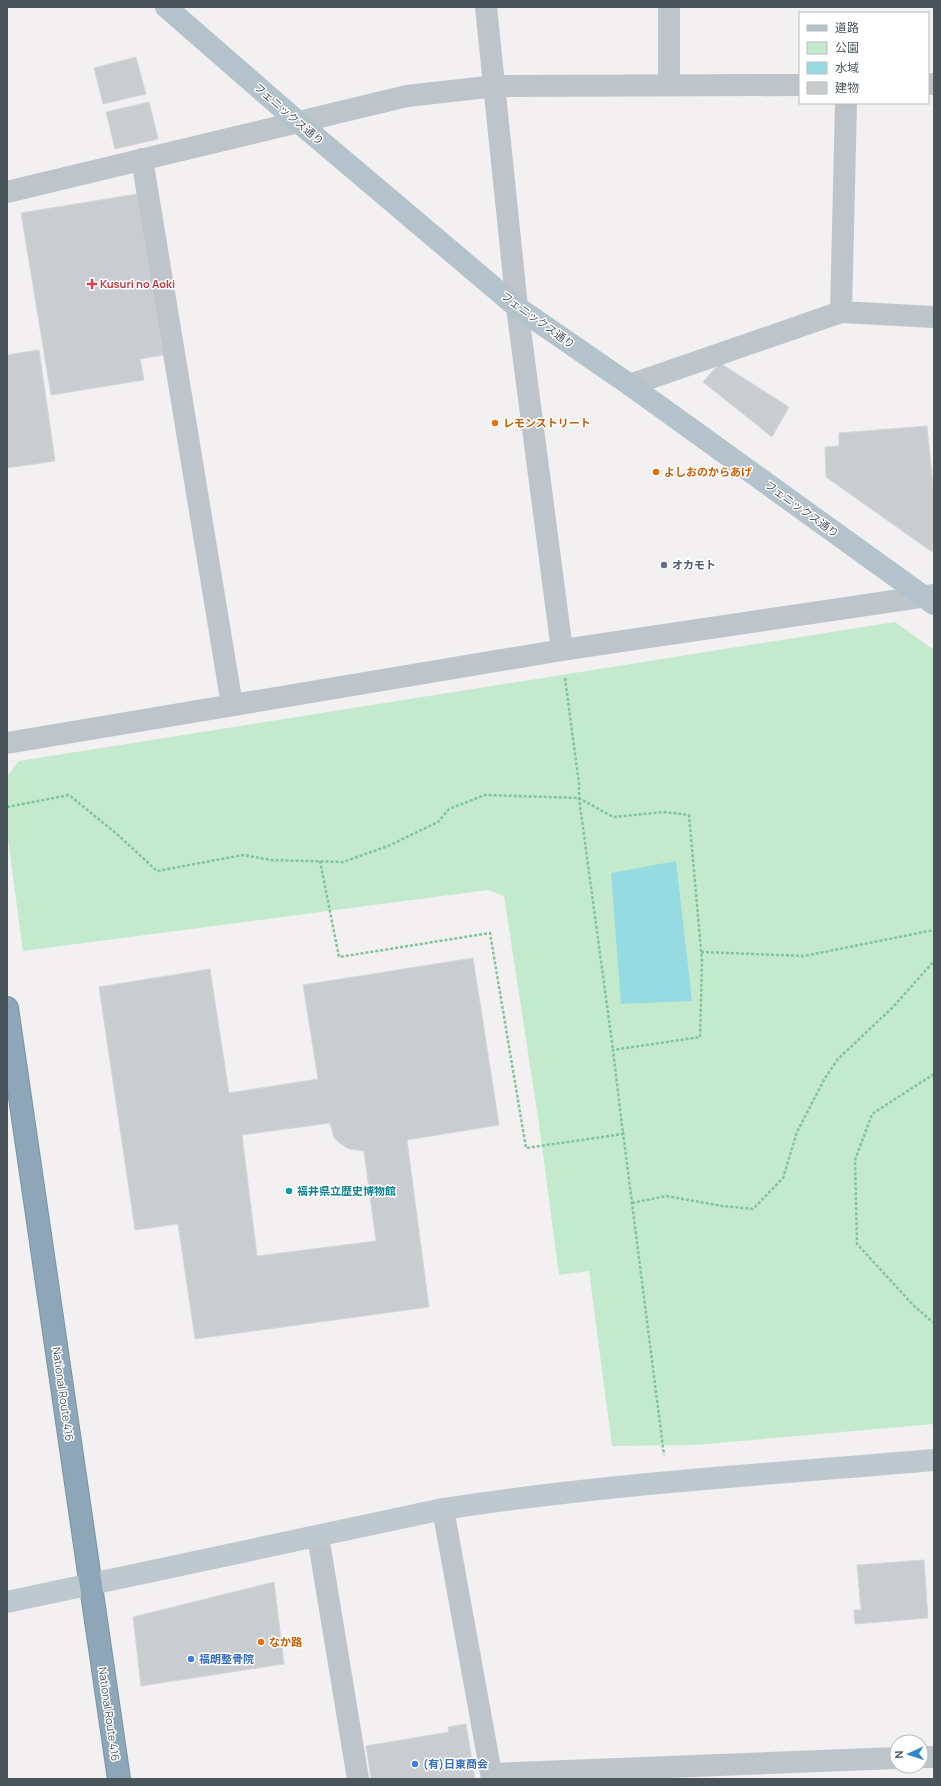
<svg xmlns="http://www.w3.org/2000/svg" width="941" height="1786" viewBox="0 0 941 1786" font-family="Manrope,'Noto Sans JP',sans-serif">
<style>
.green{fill:#c4eace}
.water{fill:#96dbe1}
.building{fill:#cacdd0;stroke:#d4d7da;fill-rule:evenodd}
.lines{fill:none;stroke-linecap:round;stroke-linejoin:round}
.highway-casing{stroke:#7992a4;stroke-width:24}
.path{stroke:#80c49a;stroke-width:2.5;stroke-dasharray:3 2;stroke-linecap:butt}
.street{stroke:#bdc5cb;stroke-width:22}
.secondary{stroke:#bec8cf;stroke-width:22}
.primary{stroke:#b3c2cb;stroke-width:22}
.highway{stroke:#8ea7b8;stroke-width:22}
.health-dot{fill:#e0444e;stroke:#fff;stroke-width:1.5}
.food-dot{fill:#e8710a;stroke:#fff;stroke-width:1.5}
.service-dot{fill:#5c6f8a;stroke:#fff;stroke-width:1.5}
.culture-dot{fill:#0f9aa8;stroke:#fff;stroke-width:1.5}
.shop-dot{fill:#3f7fe0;stroke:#fff;stroke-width:1.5}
.labels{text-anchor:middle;stroke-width:3;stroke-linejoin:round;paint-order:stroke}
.street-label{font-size:11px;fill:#4a555b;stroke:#fff}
.health-label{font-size:11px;font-weight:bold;fill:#be3a42;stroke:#fff;text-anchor:start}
.food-label{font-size:11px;font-weight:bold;fill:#c56008;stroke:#fff;text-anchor:start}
.service-label{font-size:11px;font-weight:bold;fill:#4e5e75;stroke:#fff;text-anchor:start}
.culture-label{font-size:11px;font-weight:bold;fill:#0d838f;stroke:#fff;text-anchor:start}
.shop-label{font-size:11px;font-weight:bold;fill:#366cbe;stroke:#fff;text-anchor:start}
</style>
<rect width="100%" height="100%" fill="#f2f0f0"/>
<path class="green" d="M895 622 934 650V1424L694 1445 612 1446 589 1271 559 1275 539 1124 504 896 488 890 23 951 7 832V776L19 761Z"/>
<path class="water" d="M676 861 692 1001 621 1004 611 873Z"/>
<path class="building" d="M136 57 146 94 103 104 94 68Z
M149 102 158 139 115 149 106 112Z
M137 194 163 355 140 359 144 380 51 395 21 213Z
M39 350 55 461 7 468V355Z
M720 363 789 407 772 437 703 382Z
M927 426 934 494V533L932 552 826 477 825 447 839 446V433Z
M473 958 499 1125 407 1140 429 1307 195 1339 178 1224 135 1230 99 987 210 969 229 1093 318 1079 303 985ZM330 1123 334 1138 341 1144 349 1149 364 1151 376 1241 257 1256 242 1135Z
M924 1560 928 1618 855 1624 854 1610H861L857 1565Z
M274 1582 284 1664 141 1686 133 1617Z
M466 1724 475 1779H371L366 1746 449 1732 448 1727Z"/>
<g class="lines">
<defs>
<path id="highway" d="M7 1008 119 1779"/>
</defs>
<use href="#highway" class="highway-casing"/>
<path class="path" d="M565 678 579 784V798L613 1050
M7 807 69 795 118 835 157 871 243 855 271 860 343 862 388 846 438 822 449 809 485 795 579 798 613 817 665 812 689 815 702 961 700 1037 613 1050 623 1134 526 1148 490 933 339 957 320 861
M701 952 804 956 934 930
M934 1074 872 1114 855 1160 857 1244 914 1306 934 1323
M623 1132 664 1455
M632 1203 666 1196 722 1206 753 1209 783 1178 797 1132 825 1078 838 1059 893 1007 934 961"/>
<path class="street" d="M486 7 517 307 562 650
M928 84H934
M669 85V7
M142 159 232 705
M7 192 407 96 496 86 800 85
M841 312 846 103
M630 385 841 312 934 317
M7 743 562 650 934 595
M443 1509 492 1779
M318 1536 358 1779
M921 1757H934
M491 1774 897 1758"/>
<path class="secondary" d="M7 1602 443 1509C605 1484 770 1474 934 1460"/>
<path class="primary" d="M166 7 297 121 517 307 630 385 934 604"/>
<use href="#highway" class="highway"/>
</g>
<path class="health-dot" d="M90 278h4v4h4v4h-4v4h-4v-4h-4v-4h4z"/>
<g class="food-dot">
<circle cx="495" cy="423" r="4"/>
<circle cx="656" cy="472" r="4"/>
<circle cx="261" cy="1642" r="4"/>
</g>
<circle class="service-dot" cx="664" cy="565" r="4"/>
<circle class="culture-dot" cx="289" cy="1191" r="4"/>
<g class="shop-dot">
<circle cx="191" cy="1659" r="4"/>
<circle cx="415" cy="1764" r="4"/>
</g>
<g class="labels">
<g class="street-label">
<text transform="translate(289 114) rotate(41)" y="4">フェニックス通り</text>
<text transform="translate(538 320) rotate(36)" y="4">フェニックス通り</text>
<text transform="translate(802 509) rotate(36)" y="4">フェニックス通り</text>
<text transform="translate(63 1394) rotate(82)" y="4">National Route 416</text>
<text transform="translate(109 1714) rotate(82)" y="4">National Route 416</text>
</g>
<g class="health-label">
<text x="100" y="288">Kusuri no Aoki</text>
</g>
<g class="food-label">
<text x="503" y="427">レモンストリート</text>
<text x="664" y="476">よしおのからあげ</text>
<text x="269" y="1646">なか路</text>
</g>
<g class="service-label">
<text x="672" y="569">オカモト</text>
</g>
<g class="culture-label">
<text x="297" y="1195">福井県立歴史博物館</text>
</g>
<g class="shop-label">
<text x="199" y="1663">福朗整骨院</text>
<text x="423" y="1768">(有)日東商会</text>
</g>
</g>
<rect width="941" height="1786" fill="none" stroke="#4a555b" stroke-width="16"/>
<rect x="799" y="12" width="130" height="92" fill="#ffffff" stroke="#b7bbbd"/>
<rect x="807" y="25" width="20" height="6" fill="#b3c2cb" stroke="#b7bbbd"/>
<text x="835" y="32" font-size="12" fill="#4a555b">道路</text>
<rect x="807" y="42" width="20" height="12" fill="#c4eace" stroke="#b7bbbd"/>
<text x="835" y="52" font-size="12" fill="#4a555b">公園</text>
<rect x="807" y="62" width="20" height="12" fill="#96dbe1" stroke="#b7bbbd"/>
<text x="835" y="72" font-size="12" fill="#4a555b">水域</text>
<rect x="807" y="82" width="20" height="12" fill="#cacdd0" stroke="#b7bbbd"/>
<text x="835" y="92" font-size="12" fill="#4a555b">建物</text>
<g transform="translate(909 1754) rotate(267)"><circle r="19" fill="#ffffff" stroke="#b7bbbd"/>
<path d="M0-3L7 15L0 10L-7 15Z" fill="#3087cc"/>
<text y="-6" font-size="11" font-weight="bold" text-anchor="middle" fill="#4a555b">N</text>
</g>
</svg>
